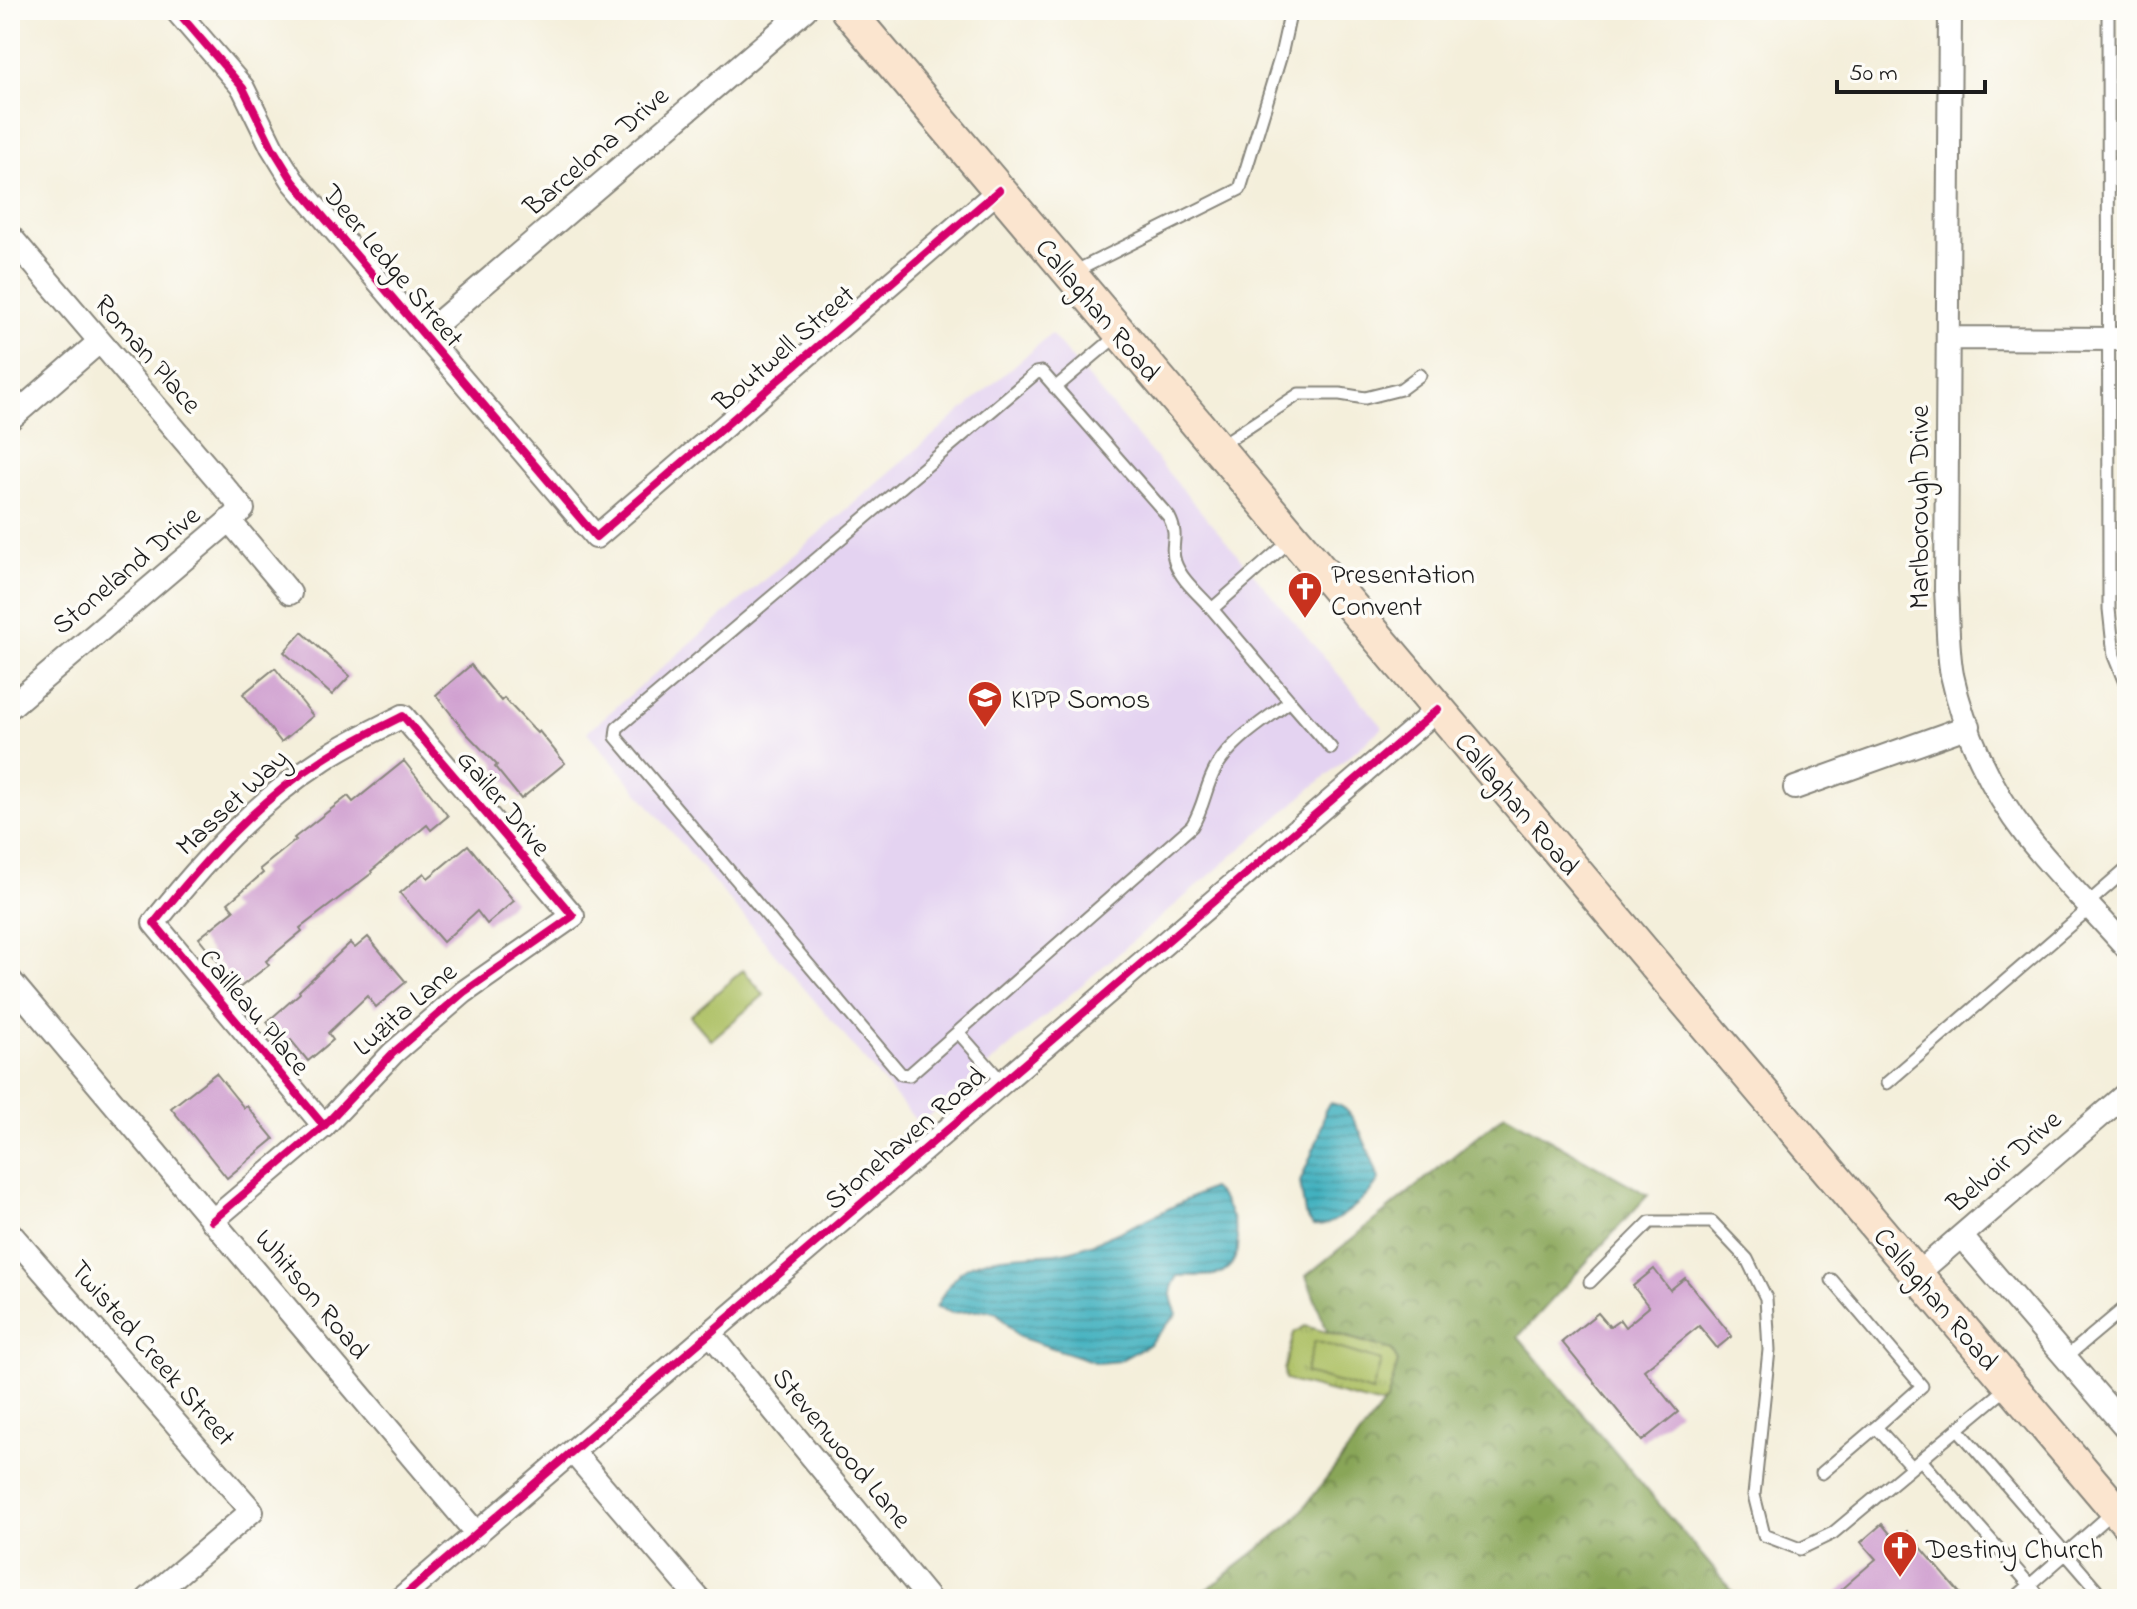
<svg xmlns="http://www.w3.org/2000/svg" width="2137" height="1609" viewBox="0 0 2137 1609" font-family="'Indie Flower',sans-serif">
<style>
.built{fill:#e4d3f1}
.grass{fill:url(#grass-tufts);stroke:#646e3f;stroke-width:2}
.forest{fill:url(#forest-crowns);stroke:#52613a;stroke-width:2}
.pitch{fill:#acbf62;stroke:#646e3f;stroke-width:2}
.water{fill:url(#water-rules);stroke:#30666e;stroke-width:2}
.building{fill:#d0a0d0}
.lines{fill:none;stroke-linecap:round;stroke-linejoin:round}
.lane-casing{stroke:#88867c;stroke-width:15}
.street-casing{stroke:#88867c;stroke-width:26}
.secondary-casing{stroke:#88867c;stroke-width:36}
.lane{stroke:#fff;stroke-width:11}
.street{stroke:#fff;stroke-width:22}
.secondary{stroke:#fbe5cf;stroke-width:32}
.cycleway-casing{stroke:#fdfcf7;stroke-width:13}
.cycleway{stroke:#d6006c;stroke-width:8}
.labels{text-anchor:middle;stroke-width:7;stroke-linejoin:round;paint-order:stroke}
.street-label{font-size:28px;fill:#1c1c1c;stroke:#fdfcf7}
.poi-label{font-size:28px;fill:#1c1c1c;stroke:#fdfcf7;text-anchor:start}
</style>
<defs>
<pattern id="grass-tufts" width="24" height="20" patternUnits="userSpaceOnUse" patternTransform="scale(2)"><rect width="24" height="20" fill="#acbf62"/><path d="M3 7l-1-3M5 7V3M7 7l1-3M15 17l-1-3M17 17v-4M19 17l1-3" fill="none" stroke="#93a454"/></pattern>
<pattern id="forest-crowns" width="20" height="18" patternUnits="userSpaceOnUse" patternTransform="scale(2)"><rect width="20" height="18" fill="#89a658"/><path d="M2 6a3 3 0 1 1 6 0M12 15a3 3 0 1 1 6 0" fill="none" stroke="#6f8648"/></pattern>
<pattern id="water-rules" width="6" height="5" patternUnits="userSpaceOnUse" patternTransform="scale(2)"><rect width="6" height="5" fill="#43b1bf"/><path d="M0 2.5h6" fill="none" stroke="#378f9a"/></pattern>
</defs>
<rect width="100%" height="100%" fill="#fdfcf7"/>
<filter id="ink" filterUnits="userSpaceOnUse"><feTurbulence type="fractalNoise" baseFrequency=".0125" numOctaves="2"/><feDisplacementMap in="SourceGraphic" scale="16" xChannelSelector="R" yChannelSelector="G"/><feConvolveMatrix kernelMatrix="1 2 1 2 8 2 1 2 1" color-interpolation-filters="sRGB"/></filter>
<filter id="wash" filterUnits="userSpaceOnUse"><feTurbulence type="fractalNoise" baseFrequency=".006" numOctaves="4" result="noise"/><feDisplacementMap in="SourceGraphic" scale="32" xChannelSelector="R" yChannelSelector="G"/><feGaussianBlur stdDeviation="1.8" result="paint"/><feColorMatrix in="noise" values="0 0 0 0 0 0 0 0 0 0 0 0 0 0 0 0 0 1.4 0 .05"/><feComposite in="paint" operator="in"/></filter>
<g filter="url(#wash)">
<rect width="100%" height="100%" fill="#f4efdb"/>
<path class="built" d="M1051 334 1383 727 919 1124 587 732Z"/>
<path class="grass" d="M1305 1326 1392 1350 1398 1362 1388 1400 1381 1405 1285 1380 1284 1370 1294 1333Z"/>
<path class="forest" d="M1505 1114 1648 1195 1518 1337 1739 1599H1195L1293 1522 1387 1400 1398 1362 1392 1350 1327 1331 1306 1276Z"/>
<path class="pitch" d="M743 970 764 995 711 1040 690 1016Z
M1315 1341 1381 1361 1372 1392 1305 1373Z"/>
<path class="water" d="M1330 1103C1337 1104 1343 1106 1348 1112 1357 1122 1376 1166 1379 1180 1369 1197 1333 1229 1313 1226L1305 1214 1300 1182 1319 1136 1325 1110Z
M1212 1188C1231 1203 1252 1255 1223 1272 1212 1278 1191 1275 1178 1276 1168 1291 1170 1297 1177 1314L1148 1345 1119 1361 1098 1363 1019 1337 997 1313 986 1310 952 1313 936 1307C944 1293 952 1276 966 1268 998 1249 1047 1260 1082 1247 1126 1232 1169 1207 1212 1188Z"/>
<g id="blocks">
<path class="building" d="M302 632 350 676 332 695 284 652Z
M471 665 501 701 504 698 537 733 539 731 565 763 521 799 495 767 497 765 467 734 436 695Z
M275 668 313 716 281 742 243 694Z
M404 761 448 816 431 830 427 825 371 871 372 873 300 928 302 931 266 961 269 965 239 988 199 938 234 910 228 903 263 873 260 869 296 840 294 838 348 796 353 802Z
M468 845 514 901 487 924 477 911 443 942 400 893 424 873 428 878Z
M368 937 406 982 376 1007 367 996 328 1033 333 1040 308 1061 291 1040 285 1044 267 1022 300 993 299 991 350 943 355 948Z
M216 1073 244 1108 247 1106 274 1139 227 1178 171 1108Z
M1654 1269 1670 1290 1685 1278 1732 1336 1717 1348 1699 1326 1644 1370 1678 1412 1642 1441 1562 1342 1598 1313 1610 1327 1620 1320 1625 1327 1649 1307 1633 1286Z
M1882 1524 1896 1541 1907 1531 1965 1599H1830L1876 1559 1861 1542Z"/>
</g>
</g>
<g filter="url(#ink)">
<use href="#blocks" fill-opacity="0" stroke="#88867c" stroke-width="2"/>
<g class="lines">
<defs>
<path id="lane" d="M2108 10 2109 609 2114 656 2127 688
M1074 272 1240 189 1281 55 1291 10
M1055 388 1119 334
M1221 445 1299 394H1340L1365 398 1401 389 1420 375
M1290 701 1331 748
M2088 903 2127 869
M958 1032 909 1075 901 1074 616 737 617 728 1036 373 1042 372 1169 517C1180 538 1169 545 1175 562 1181 580 1200 595 1212 609
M1002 1082 958 1032 1192 826C1205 805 1205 786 1216 768 1231 740 1266 720 1290 701L1212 609 1292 539
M1887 1083 2091 907
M1832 1280 1922 1386 1876 1427 1912 1467
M1590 1282 1650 1222H1712L1747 1259 1766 1298 1769 1350 1754 1495 1764 1535 1800 1549 1833 1533 2008 1387
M2065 1358 2127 1306
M1958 1429 2105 1599
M1921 1460 2042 1599
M1822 1473 1876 1427
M2014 1599 2113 1512"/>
<path id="street" d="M176 10 243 88 272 147 293 181 596 537 999 190
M1950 10 1946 590C1948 618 1947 648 1952 675 1964 731 1991 790 2026 835 2057 875 2094 910 2127 948
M10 236 243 509 10 707
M424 335 805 10
M1949 338 2127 339
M10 419 99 342
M229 520 290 593
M1795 788 1969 726
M10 980 477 1534
M212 1221 324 1126 393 1053 464 992 573 916 403 716C376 730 347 743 322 760 255 803 203 862 154 923L324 1126
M10 1233 252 1511 148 1599
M1961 1236 2127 1429
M1917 1274 2127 1093
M710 1333 929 1599
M573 1452 699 1599
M400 1599 1438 709"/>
<path id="secondary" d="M847 10 2127 1523"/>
</defs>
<use href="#lane" class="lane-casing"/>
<use href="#street" class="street-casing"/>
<use href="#secondary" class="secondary-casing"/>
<use href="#lane" class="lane"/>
<use href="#street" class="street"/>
<use href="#secondary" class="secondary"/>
<defs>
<path id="cycleway" d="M176 10 243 88 272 147 293 181 596 537 999 190
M212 1221 324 1126 393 1053 464 992 573 916 403 716C376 730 347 743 322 760 255 803 203 862 154 923L324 1126
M400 1599 1438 709"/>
</defs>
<use href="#cycleway" class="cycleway-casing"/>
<use href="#cycleway" class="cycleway"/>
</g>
</g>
<defs>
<symbol id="church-pin" viewBox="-11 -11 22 30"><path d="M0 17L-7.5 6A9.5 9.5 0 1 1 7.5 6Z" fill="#c8321e" stroke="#fdfcf7"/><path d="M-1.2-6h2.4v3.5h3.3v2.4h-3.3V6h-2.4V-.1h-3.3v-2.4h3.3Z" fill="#fff"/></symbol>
<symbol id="school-pin" viewBox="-11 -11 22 30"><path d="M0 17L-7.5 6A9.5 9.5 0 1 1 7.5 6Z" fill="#c8321e" stroke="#fdfcf7"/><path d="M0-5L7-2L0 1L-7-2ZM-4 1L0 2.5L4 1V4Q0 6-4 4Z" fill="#fff"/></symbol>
</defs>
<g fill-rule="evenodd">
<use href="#church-pin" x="1285" y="569" width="40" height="54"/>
<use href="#school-pin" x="965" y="678" width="40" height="54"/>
<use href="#church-pin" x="1880" y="1528" width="40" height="54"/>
</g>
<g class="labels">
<g class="street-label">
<text transform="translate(595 150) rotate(-41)" y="10">Barcelona Drive</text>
<text transform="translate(394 265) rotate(50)" y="10">Deer Ledge Street</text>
<text transform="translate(1099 309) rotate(50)" y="10">Callaghan Road</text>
<text transform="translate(783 347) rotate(-41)" y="10">Boutwell Street</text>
<text transform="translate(149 353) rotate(49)" y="10">Roman Place</text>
<text transform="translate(1918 507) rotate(-90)" y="10">Marlborough Drive</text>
<text transform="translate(125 569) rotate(-40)" y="10">Stoneland Drive</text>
<text transform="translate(231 801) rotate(-43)" y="10">Masset Way</text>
<text transform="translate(505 802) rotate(50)" y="10">Gailer Drive</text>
<text transform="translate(1518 803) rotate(50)" y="10">Callaghan Road</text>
<text transform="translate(404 1008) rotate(-41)" y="10">Luzita Lane</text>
<text transform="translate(256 1011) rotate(50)" y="10">Cailleau Place</text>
<text transform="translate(904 1137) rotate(-41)" y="10">Stonehaven Road</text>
<text transform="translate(2003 1160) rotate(-41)" y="10">Belvoir Drive</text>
<text transform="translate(313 1293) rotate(50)" y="10">Whitson Road</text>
<text transform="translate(1937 1298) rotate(50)" y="10">Callaghan Road</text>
<text transform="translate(154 1352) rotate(49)" y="10">Twisted Creek Street</text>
<text transform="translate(843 1447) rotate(50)" y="10">Stevenwood Lane</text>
</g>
<g class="poi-label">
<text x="1331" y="583">Presentation<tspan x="1331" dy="32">Convent</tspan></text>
<text x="1011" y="708">KIPP Somos</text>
<text x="1926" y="1558">Destiny Church</text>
</g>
</g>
<rect width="2137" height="1609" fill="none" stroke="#fdfcf7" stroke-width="40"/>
<path d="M1837 80v12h148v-12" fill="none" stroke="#1c1c1c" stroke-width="4"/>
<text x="1849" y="80" font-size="24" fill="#1c1c1c" stroke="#fdfcf7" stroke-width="6" paint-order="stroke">50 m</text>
</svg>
